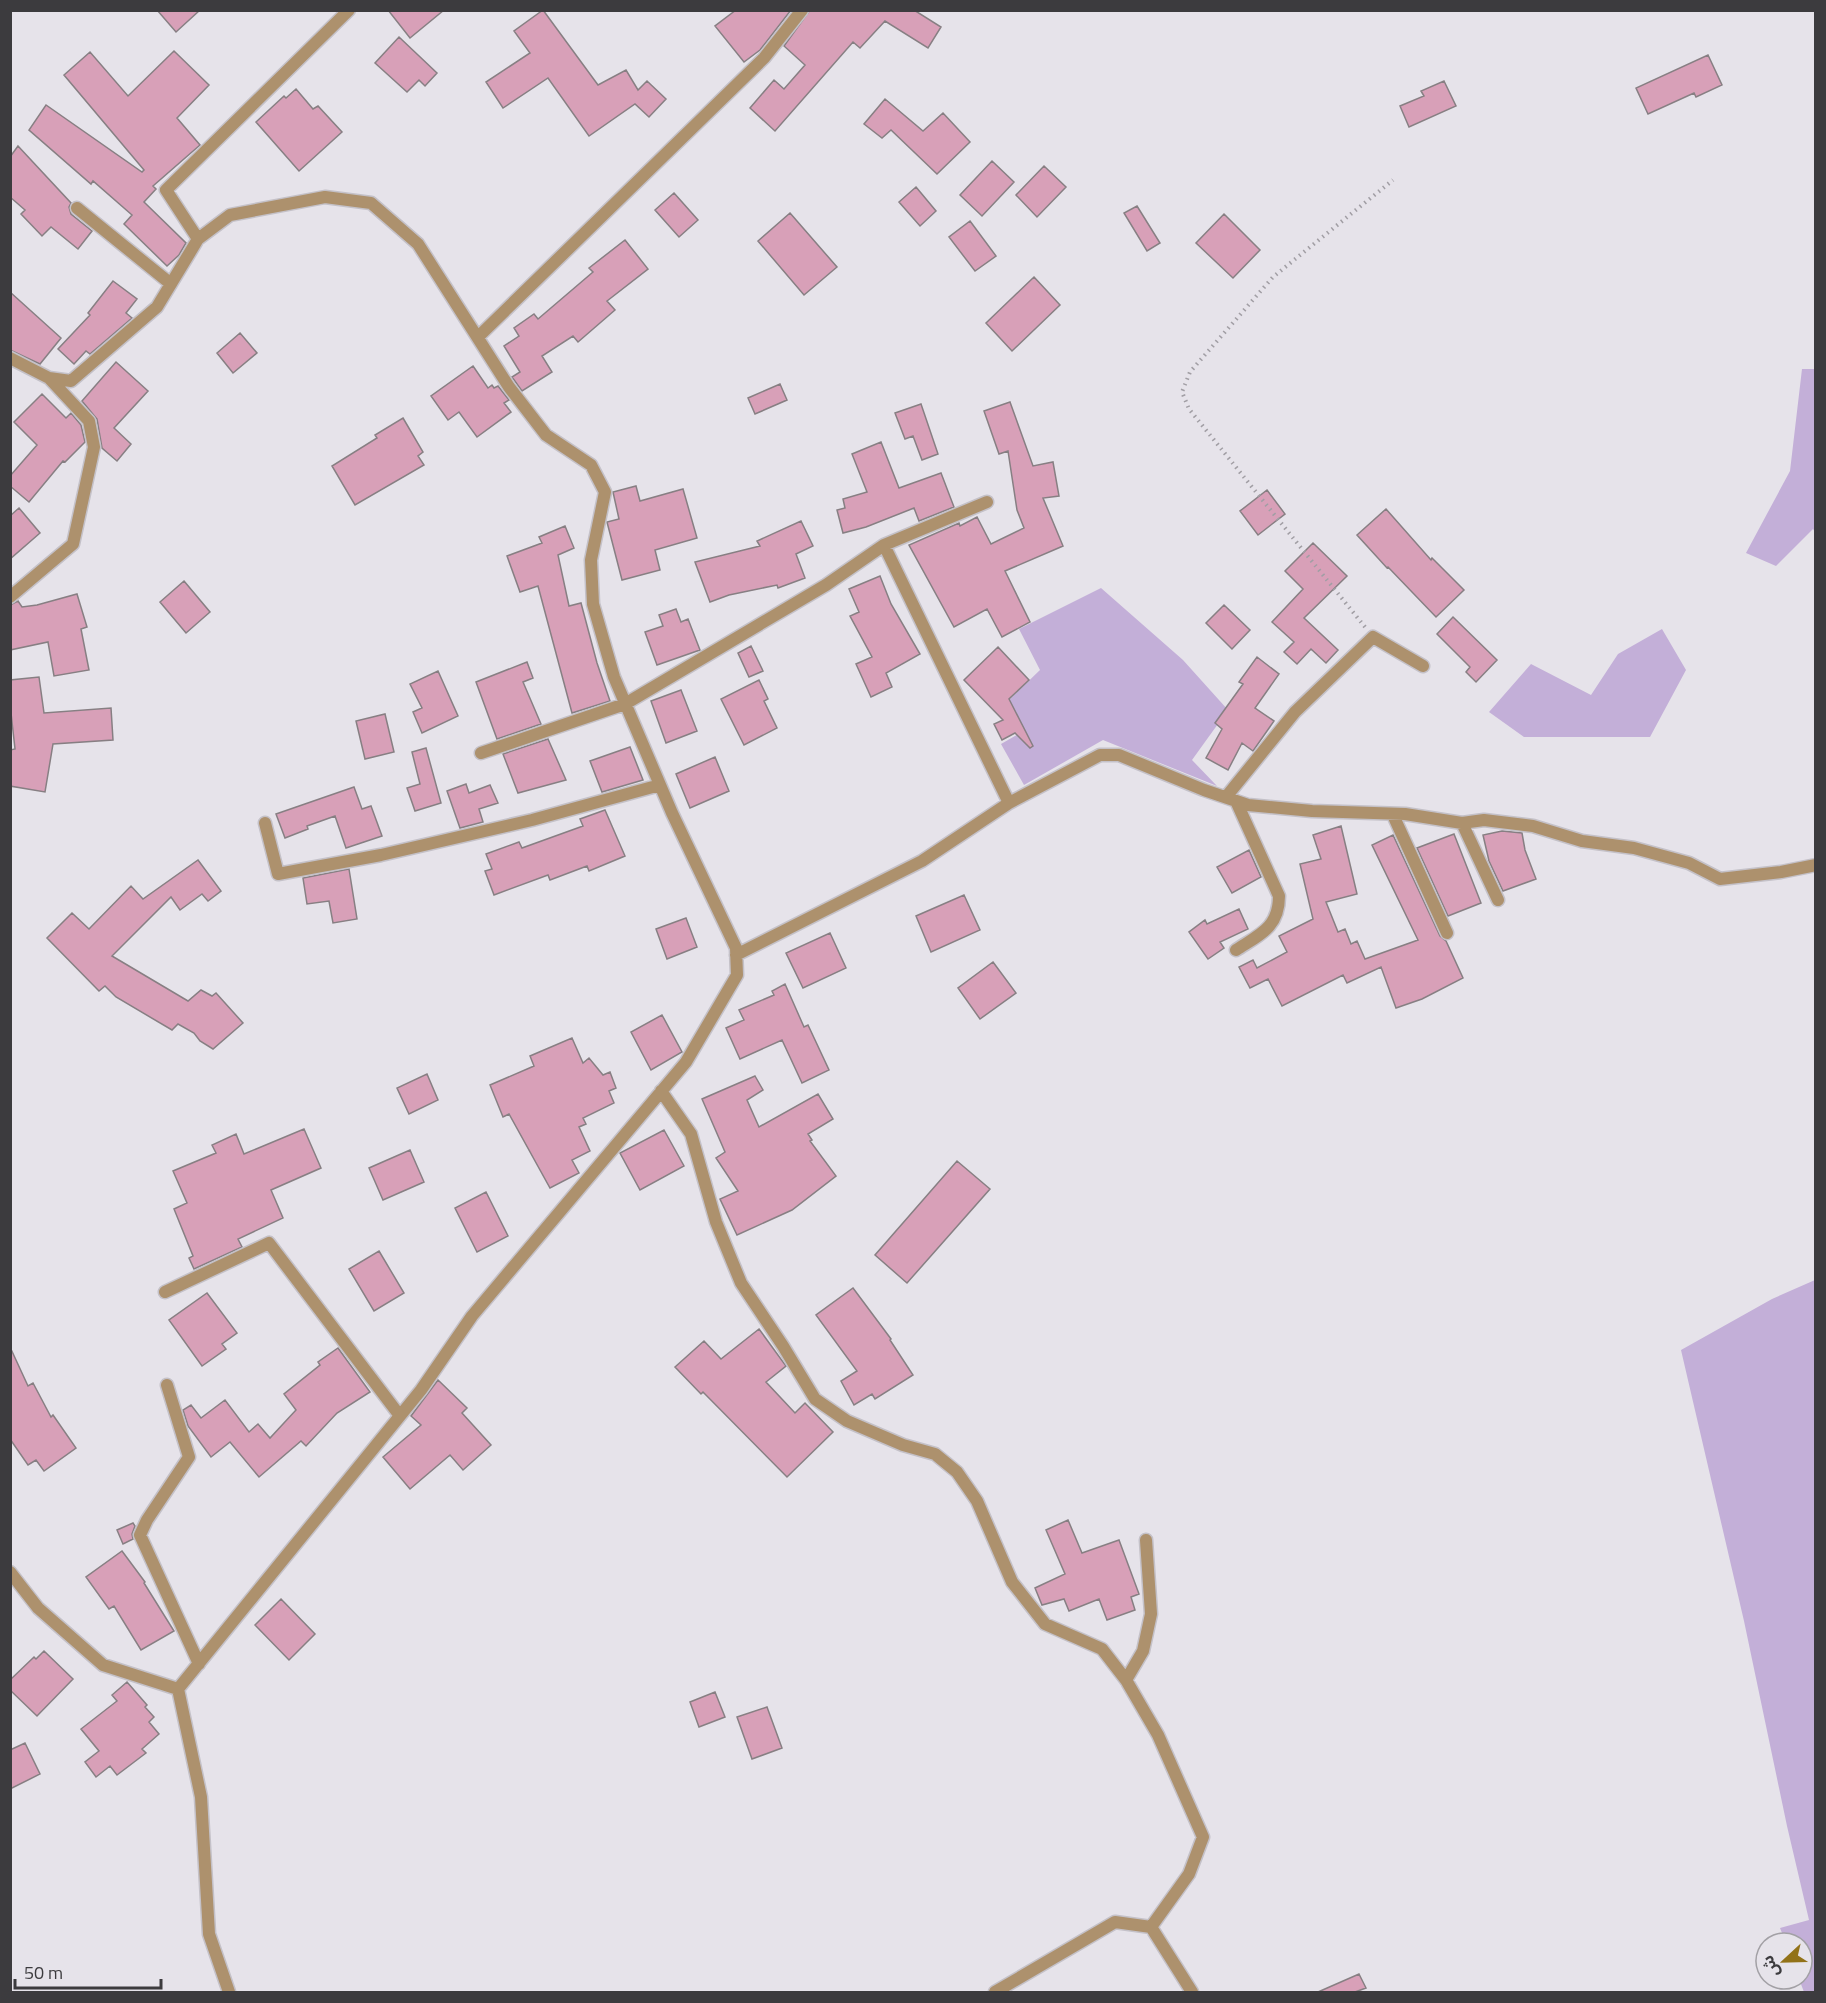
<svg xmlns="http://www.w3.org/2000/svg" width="1826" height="2003" viewBox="0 0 1826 2003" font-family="'Titillium Web','Noto Sans Arabic',sans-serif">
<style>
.green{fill:#c3afd8}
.building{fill:#d8a0b8;stroke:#877f83;stroke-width:1.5}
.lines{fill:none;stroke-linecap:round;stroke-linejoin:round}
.street-casing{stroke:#c4c1c8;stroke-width:15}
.path{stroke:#a19ea4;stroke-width:4;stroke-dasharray:1.5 4.5;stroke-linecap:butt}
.street{stroke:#ad916d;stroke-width:12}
</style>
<rect width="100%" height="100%" fill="#e6e3ea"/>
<path class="green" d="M1802 369H1815V532L1813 529 1776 566 1746 553 1790 471Z
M1101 588 1183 660 1228 710 1192 760 1217 786 1103 740 1024 785 1001 744 1022 732 1007 702 1040 670 1019 629Z
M1662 629 1686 670 1650 737H1524L1489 712 1531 664 1591 695 1618 654Z
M1815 1280 1816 1992H1804L1799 1979H1802V1943H1786L1780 1928 1809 1920 1787 1826 1744 1621 1681 1350 1772 1299Z"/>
<path class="building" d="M157 10H200L176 32Z
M388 10H444L410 38Z
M543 10 598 85 626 70 638 90 647 81 666 99 649 117 635 104 589 136 548 78 503 108 486 82 530 53 514 31Z
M736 10H791L760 50 744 62 715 26Z
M810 10H914L941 27 928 48 885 21 860 48 853 42 775 131 750 108 774 80 784 89 805 65 784 46Z
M399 37 437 73 425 86 419 80 407 92 375 63Z
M174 51 209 85 177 118 200 145 153 186 156 189 144 202 186 243 179 255 167 266 124 224 132 215 93 181 91 184 29 130 46 105 142 172 144 170 64 75 90 52 128 96Z
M1708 55 1722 85 1696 97 1694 93 1648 114 1636 88Z
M1444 81 1456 106 1409 127 1400 106 1424 96 1421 91Z
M296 89 313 109 318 106 342 132 299 171 256 122 284 96 286 98Z
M885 99 923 131 943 113 970 142 937 174 891 130 882 138 864 124Z
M18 146 71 203 69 207 71 214 92 231 78 249 51 227 42 236 21 214 25 210 10 197V157Z
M992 161 1014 182 982 216 960 195Z
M1044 166 1066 187 1037 217 1016 195Z
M916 187 936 211 920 226 899 202Z
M674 193 698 220 679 237 655 210Z
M1137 206 1160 243 1147 251 1124 213Z
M790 213 837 267 804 295 758 241Z
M1224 214 1260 250 1233 278 1196 243Z
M970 221 996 256 975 271 949 237Z
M625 240 648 269 607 301 615 310 578 342 573 336 542 356 552 372 522 391 512 377 520 372 504 346 519 336 514 328 534 314 538 319 593 272 589 268Z
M1034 277 1060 305 1012 351 986 323Z
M113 281 137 299 126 313 132 318 90 354 86 351 74 364 58 349 90 315 88 313Z
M10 292 61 338 40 364 10 350Z
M240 333 257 353 233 373 217 353Z
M116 362 148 391 114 428 131 444 117 461 102 448 97 419 82 401Z
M473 366 488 388 492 385 494 388 498 386 509 400 504 403 511 412 477 437 459 412 448 420 431 396Z
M780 384 787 400 755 414 748 398Z
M42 394 66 418 71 413 81 425 85 442 65 462 63 461 29 502 10 486V476L37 445 14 422Z
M1010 402 1033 466 1053 462 1059 496 1043 498 1063 546 1005 571 1030 622 1002 637 987 609 954 627 909 545 959 523 960 526 977 517 991 544 1024 528 1017 510 1008 451 999 454 984 411Z
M921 404 938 454 922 460 913 436 905 439 895 413Z
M403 418 423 452 418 456 424 465 355 505 332 466 377 438 375 435Z
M881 442 899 488 941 473 954 507 919 521 914 508 866 527 843 533 837 510 845 508 843 499 867 492 852 454Z
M636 486 640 501 683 489 697 538 655 550 660 570 622 580 607 522 619 519 613 492Z
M1267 490 1285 514 1258 535 1240 511Z
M19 508 40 533 10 559V516Z
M1386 509 1431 560 1432 558 1464 590 1436 617 1388 567 1387 568 1357 535Z
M801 521 813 546 796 554 805 578 778 588 777 585 729 595 710 602 695 562 760 546 757 541Z
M565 526 574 548 558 555 569 606 581 603 597 663 610 701 572 713 538 586 520 592 507 556 542 543 539 537Z
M1313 543 1347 576 1304 618 1338 650 1326 663 1311 649 1297 664 1284 652 1294 642 1272 622 1303 589 1285 571Z
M880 576 891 604 920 654 886 673 892 687 871 697 856 664 872 657 850 616 859 612 849 589Z
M184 581 210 612 186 633 160 602Z
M77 594 87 627 81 629 89 670 54 676 48 642 10 650V605L18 601 22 607 37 605Z
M1224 605 1250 630 1232 649 1206 623Z
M676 609 681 622 688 619 700 650 657 665 645 632 663 626 659 615Z
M1453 617 1497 660 1476 682 1466 672 1470 667 1437 634Z
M751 646 763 671 749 677 738 653Z
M998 647 1029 680 1009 699 1033 746 1030 748 1015 733 1002 740 994 724 1003 720 964 680Z
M1257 657 1279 674 1255 708 1274 721 1253 751 1242 743 1228 770 1206 758 1222 729 1215 723 1243 684 1239 682Z
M527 662 533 678 523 682 541 724 497 739 476 682Z
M438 671 458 716 422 733 413 712 422 708 410 684Z
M39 677 44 713 111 708 113 740 53 744 45 792 10 786V750L15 749 10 704V680Z
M759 680 768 699 764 701 777 728 744 745 721 699Z
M681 690 697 731 666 743 651 701Z
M385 714 394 752 365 759 356 721Z
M548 739 566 780 518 793 503 754Z
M630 747 643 780 602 792 590 761Z
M426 748 441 803 415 811 407 788 420 784 412 752Z
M715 757 729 791 690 808 676 774Z
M466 784 469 793 490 785 498 803 479 809 483 822 460 828 447 791Z
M354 787 362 809 371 806 382 836 346 848 335 816 307 826 308 829 285 838 276 814Z
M605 810 625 856 589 871 587 866 550 880 548 875 494 895 485 871 492 869 486 854 519 842 522 848 583 826 580 819Z
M1341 826 1357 894 1326 902 1338 932 1345 929 1351 944 1357 941 1365 959 1418 940 1372 845 1393 835 1440 936 1446 941 1463 978 1422 999 1396 1008 1381 967 1347 983 1343 975 1282 1006 1268 979 1250 988 1239 967 1253 960 1257 968 1287 952 1279 936 1313 919 1300 864 1321 859 1313 835Z
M1502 831 1522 833 1525 850 1536 879 1503 891 1489 861 1483 835Z
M1454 834 1481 903 1448 916 1417 848Z
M1249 850 1261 877 1232 893 1217 867Z
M198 860 221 891 208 901 202 894 180 910 171 897 112 956 188 1001 201 990 212 996 216 993 243 1023 213 1049 200 1041 194 1033 178 1024 172 1030 116 997 105 986 99 991 47 938 72 913 89 929 131 886 143 899Z
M349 869 357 919 333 923 329 901 307 904 303 878Z
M964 895 980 930 931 952 916 916Z
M1239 909 1248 929 1220 942 1224 948 1208 959 1189 932 1205 920 1207 924Z
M686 918 697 947 667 959 656 929Z
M830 933 846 968 803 988 786 953Z
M993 962 1016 993 980 1019 958 988Z
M785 984 804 1027 808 1025 829 1070 802 1083 782 1040 740 1059 726 1028 744 1020 739 1010 774 995 772 991Z
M662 1015 682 1052 651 1070 631 1032Z
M572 1038 583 1063 589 1058 603 1075 610 1072 616 1088 609 1091 614 1103 583 1118 586 1124 579 1127 590 1151 572 1160 579 1173 550 1188 509 1114 503 1117 490 1085 534 1066 530 1056Z
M427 1074 438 1100 409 1114 397 1088Z
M755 1076 763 1090 747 1100 759 1127 818 1094 833 1119 808 1134 812 1140 810 1141 836 1176 792 1210 737 1235 720 1199 738 1191 716 1158 725 1152 702 1099Z
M304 1129 321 1168 271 1190 283 1218 238 1239 242 1247 194 1269 189 1258 193 1256 174 1209 187 1203 173 1171 216 1153 212 1145 236 1134 244 1154Z
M664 1130 684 1166 640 1190 620 1153Z
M410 1150 424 1182 383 1200 369 1168Z
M957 1161 990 1189 907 1283 875 1255Z
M486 1192 508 1236 477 1252 455 1208Z
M379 1251 404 1293 374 1311 349 1269Z
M853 1288 891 1339 890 1340 913 1375 875 1399 872 1394 854 1405 841 1381 857 1371 816 1315Z
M207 1293 237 1333 222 1344 226 1349 202 1366 169 1320Z
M759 1329 786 1366 766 1382 795 1413 805 1403 833 1432 787 1477 703 1392 701 1394 675 1367 704 1341 721 1359Z
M10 1347 28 1386 33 1383 51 1417 53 1415 76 1448 44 1471 36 1460 28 1465 10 1439Z
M338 1348 370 1392 337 1413 306 1446 301 1441 259 1477 230 1442 211 1457 188 1426 183 1410 191 1405 201 1418 225 1400 249 1432 258 1424 270 1438 296 1410 284 1394 320 1365 318 1362Z
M438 1380 467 1408 462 1413 491 1445 463 1470 450 1455 410 1489 383 1457 421 1425 411 1416Z
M1068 1520 1082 1553 1119 1540 1139 1594 1131 1597 1135 1610 1107 1620 1099 1599 1069 1611 1064 1599 1042 1605 1035 1588 1065 1574 1046 1530Z
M133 1523 135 1526 132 1534 133 1539 123 1544 117 1530Z
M122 1551 145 1582 144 1583 174 1631 141 1650 114 1606 109 1609 86 1577Z
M281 1599 315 1634 289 1660 255 1625Z
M44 1651 73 1679 37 1716 10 1690V1680L34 1657 36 1659Z
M127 1682 147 1705 145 1707 154 1717 149 1722 159 1734 142 1749 146 1753 117 1775 110 1766 96 1777 85 1762 99 1751 81 1729 117 1701 112 1695Z
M715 1692 725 1717 699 1727 690 1702Z
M767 1707 782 1748 752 1759 737 1717Z
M25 1743 40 1774 10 1789V1750Z
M1359 1974 1366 1988 1355 1992H1318Z"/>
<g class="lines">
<defs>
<path id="street" d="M77 208 171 284
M198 239 166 190 349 10
M478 337 764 58 802 10
M10 358 49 378 71 381 157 307 198 239 230 215 325 197 371 203 418 244 509 387 546 435 591 465 605 492 591 560 593 604 614 677 672 813 736 948 737 975 686 1062 472 1316 421 1390 178 1689 201 1797 209 1934 229 1992
M987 502 884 545 1009 803
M10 597 73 544 94 447 89 421 49 378
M481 753 625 704 826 585 884 545
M1226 797 1295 712 1373 637 1423 666
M1393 815 1447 933
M265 823 278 874 381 855 532 820 660 785
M1462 823 1498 900
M1236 950C1259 935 1279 928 1279 896L1236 801
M736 955 922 861 1009 803 1100 755H1119L1204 790 1248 805 1312 811 1405 814 1462 823 1484 820 1533 826 1582 841 1634 848 1689 863 1720 879 1781 872 1816 865
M661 1091 691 1134 716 1222 741 1283 783 1346 815 1399 847 1421 903 1445 935 1454 957 1472 977 1501 1012 1582 1045 1624 1102 1649 1126 1680 1158 1735 1203 1837 1189 1874 1151 1927
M165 1292 269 1243 400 1416
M167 1385 189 1457 147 1520 140 1535 199 1664
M10 1572 38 1608 103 1665 178 1689
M1126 1680 1143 1651 1151 1614 1146 1540
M995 1992 1115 1922 1151 1927 1192 1992"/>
</defs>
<use href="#street" class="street-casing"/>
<path class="path" d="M1365 627 1189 409 1182 392 1190 372 1273 277 1393 180"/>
<use href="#street" class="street"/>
</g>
<rect width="1826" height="2003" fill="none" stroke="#3c3b3e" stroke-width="24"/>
<g transform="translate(1784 1961) rotate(248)"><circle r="28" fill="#e6e3ea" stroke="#a2a0a5" stroke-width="1.5"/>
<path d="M0-4.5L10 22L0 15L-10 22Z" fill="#927218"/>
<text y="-9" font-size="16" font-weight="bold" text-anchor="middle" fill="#3c3b3e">ش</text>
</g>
<path d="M15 1979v9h146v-9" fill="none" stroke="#3c3b3e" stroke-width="3"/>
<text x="24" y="1979" font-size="18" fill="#3c3b3e" stroke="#e6e3ea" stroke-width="4.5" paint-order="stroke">50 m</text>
</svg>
